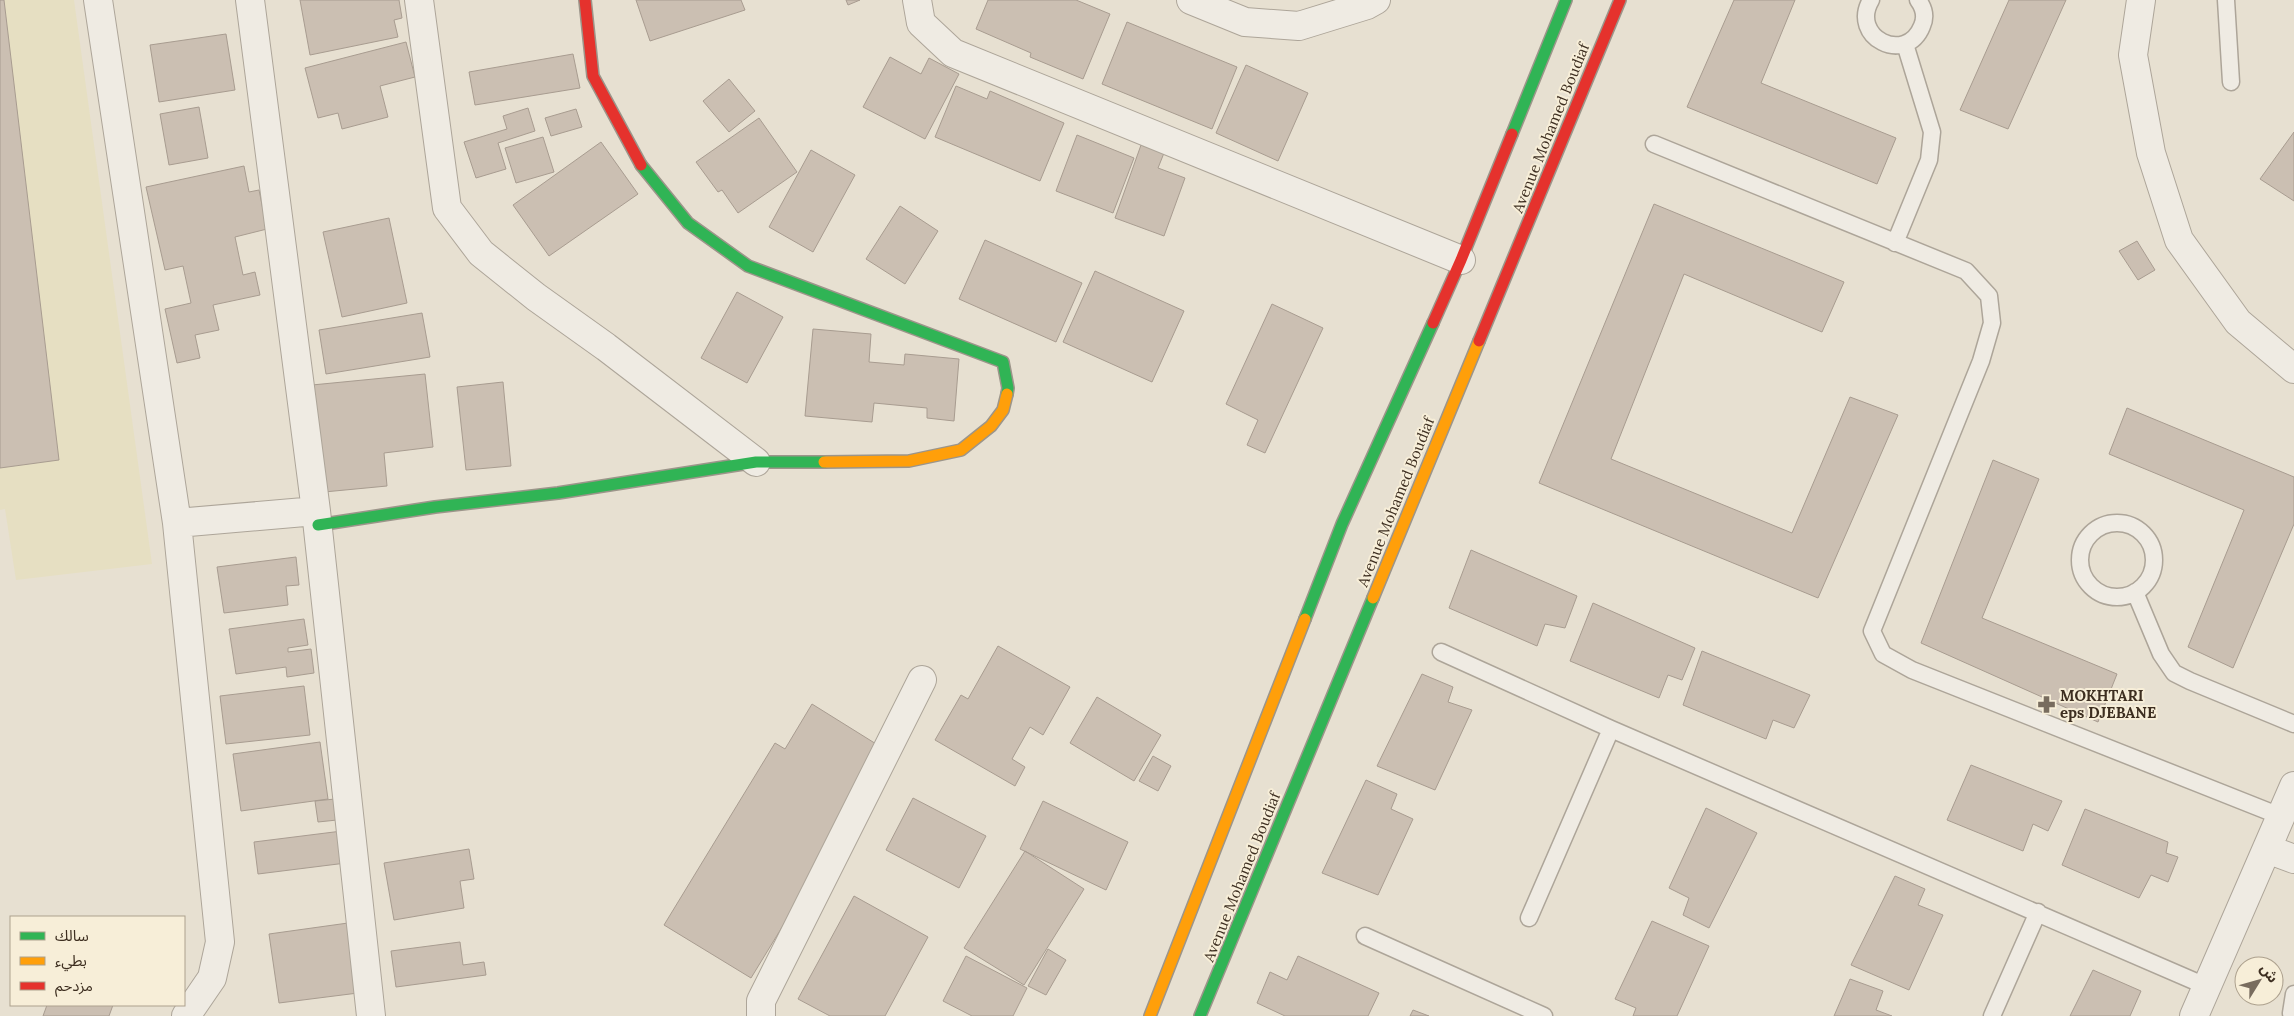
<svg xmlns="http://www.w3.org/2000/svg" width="2294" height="1016" viewBox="0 0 2294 1016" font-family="Lora,'Noto Sans Arabic',serif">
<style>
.farmland{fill:#e6dfc2}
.building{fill:#cbbfb2;stroke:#a89c90}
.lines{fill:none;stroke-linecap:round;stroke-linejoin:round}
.lane-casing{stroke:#ada599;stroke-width:19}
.street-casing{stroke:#ada599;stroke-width:30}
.fast-casing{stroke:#9c958a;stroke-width:14}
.slow-casing{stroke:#9c958a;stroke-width:14}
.jam-casing{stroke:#9c958a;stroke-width:14}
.lane{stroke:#efebe3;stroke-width:16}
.street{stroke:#efebe3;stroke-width:28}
.fast{stroke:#30b455;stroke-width:11}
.slow{stroke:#ff9f0a;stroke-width:11}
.jam{stroke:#e5322d;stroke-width:11}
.labels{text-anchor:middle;stroke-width:4;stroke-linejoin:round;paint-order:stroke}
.street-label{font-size:15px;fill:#3d2e20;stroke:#f7eed8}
.poi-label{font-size:15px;font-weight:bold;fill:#3d2e20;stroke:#f7eed8;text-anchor:start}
</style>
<rect width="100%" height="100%" fill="#e7e0d1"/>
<path class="farmland" d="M0 0H74L152 564 16 580 5 509 0 510Z"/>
<path class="building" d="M0 0H4L59 460 0 468Z
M300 0H399L402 18 394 20 398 37 310 55Z
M636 0H741L745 10 650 41Z
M846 0H860L848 5Z
M988 0H1076L1110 14 1083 79 1030 57 1031 53 976 29Z
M1734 0H1795L1761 83 1896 138 1877 184 1687 107Z
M2009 0H2066L2008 129 1960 110Z
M1127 22 1237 67 1212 129 1102 84Z
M226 34 235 90 159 102 150 45Z
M406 42 415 77 380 86 388 117 342 129 338 113 318 118 305 68Z
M573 54 580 88 475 105 469 72Z
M890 57 921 74 929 58 959 74 925 139 863 107Z
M1246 65 1308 93 1278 161 1216 133Z
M729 79 755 111 729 132 703 101Z
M956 86 987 99 990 91 1064 123 1040 181 935 137Z
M199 107 208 158 169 165 160 114Z
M528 108 535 131 498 143 506 169 476 178 464 142 507 129 503 116Z
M576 109 582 127 551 136 545 118Z
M759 118 797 172 738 213 722 190 718 192 696 162Z
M2294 132V201L2260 179Z
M1077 135 1134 158 1113 213 1056 191Z
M543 137 554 172 516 183 505 148Z
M601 142 638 194 549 256 513 205Z
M1141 145 1164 153 1158 168 1185 178 1164 236 1115 218Z
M811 150 855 175 813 252 769 227Z
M244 166 249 192 259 190 267 229 235 237 243 275 255 272 260 295 213 305 219 330 195 335 200 358 177 363 165 309 191 303 183 266 165 270 146 187Z
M1654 204 1844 282 1822 332 1684 274 1611 459 1792 533 1850 397 1898 415 1818 598 1539 483Z
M900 206 938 231 905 284 866 259Z
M389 218 407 303 342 317 323 232Z
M985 240 1082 283 1056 342 959 299Z
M2137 241 2155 270 2138 280 2119 251Z
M1095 271 1184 311 1152 382 1063 342Z
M737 292 783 317 747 383 701 358Z
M1272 304 1323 328 1265 453 1247 445 1258 420 1226 404Z
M422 313 430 357 326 374 319 330Z
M813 329 871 334 869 362 904 365 905 354 959 359 954 421 927 418V408L874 403 872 422 805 416Z
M425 374 433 447 384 453 387 486 324 492 312 385Z
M503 382 511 466 466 470 457 387Z
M2127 408 2294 477V524L2233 668 2188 647 2244 510 2109 454Z
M1993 460 2039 479 1982 618 2117 674 2098 722 1921 643Z
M1471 550 1577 596 1565 628 1545 624 1537 646 1449 608Z
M296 557 299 585 286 586 288 605 224 613 217 567Z
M1593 603 1695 648 1682 680 1668 675 1659 698 1570 661Z
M304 619 308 645 288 648V652L311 649 314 673 287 677 286 667 236 674 229 629Z
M998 646 1070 687 1043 735 1030 727 1012 759 1025 767 1015 786 935 740 961 695 968 699Z
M1702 651 1810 695 1794 728 1773 720 1766 739 1683 705Z
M1422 674 1453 687 1448 702 1472 710 1435 790 1377 766Z
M304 686 310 735 226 744 220 696Z
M1097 697 1161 735 1134 781 1070 743Z
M812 704 889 752 751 978 664 925 775 743 785 749Z
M320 742 328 799 241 811 233 754Z
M1153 756 1171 766 1158 791 1139 781Z
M1971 765 2062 801 2048 831 2033 824 2023 851 1947 820Z
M1366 780 1397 794 1391 809 1413 819 1378 895 1322 873Z
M913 798 986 836 959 888 886 850Z
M335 799 337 820 318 822 315 801Z
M1043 801 1128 842 1106 890 1020 849Z
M1706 808 1757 833 1709 928 1683 915 1689 898 1669 888Z
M2085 809 2168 842 2166 853 2178 857 2168 882 2151 875 2139 898 2062 865Z
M342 831 346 863 258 874 254 842Z
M469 849 474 879 460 881 464 908 394 920 384 863Z
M1025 851 1084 889 1024 985 964 948Z
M1895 876 1925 889 1918 905 1943 915 1909 990 1851 965Z
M854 896 928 937 885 1016H830L798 999Z
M1652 921 1709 946 1677 1016H1633L1636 1008 1615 999Z
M348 923 358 993 279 1003 269 934Z
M460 942 463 965 484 962 486 975 396 987 391 951Z
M1048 949 1066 960 1046 995 1028 986Z
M966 956 1027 988 1013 1016H972L943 1001Z
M1298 956 1379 993 1368 1016H1285L1257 1003 1270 972 1287 980Z
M2093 970 2141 991 2130 1016H2070Z
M1850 979 1883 991 1876 1010 1892 1016H1834Z
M47 1005H113L109 1016H43Z
M1413 1010 1429 1016H1410Z"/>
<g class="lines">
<defs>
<path id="lane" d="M1871 0C1849 37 1906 66 1922 26 1926 17 1924 8 1918 0
M2226 0 2231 82
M1654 144 1966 271 1989 296 1992 323 1981 361 1872 631 1883 654 1912 670 2280 816
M1895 243 1929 160 1932 132 1905 44
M2080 560a37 37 0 1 1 74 0a37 37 0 1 1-74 0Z
M2135 592 2161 654 2174 673 2190 681 2294 724
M1441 652 1611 729 2208 987
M1529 918 1611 729
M1365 936 1544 1016
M2294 994 2291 1013 2294 1015
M1992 1016 2038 912"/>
<path id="street" d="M98 0 177 523 220 942 212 978 186 1016
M250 0 316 511 371 1016
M419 0 447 208 481 253 536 297 606 347 756 462
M917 0 921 23 953 53 1461 260
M1191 0 1245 22 1299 26 1367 5 1376 0
M2141 0 2133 55 2151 153 2179 240 2238 322 2294 369
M177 523 316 511
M2267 849 2294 859
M761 1016V1001L922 680
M2194 1016 2294 786"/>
<path id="fast" d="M1512 134 1566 0
M641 165 688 223 748 266 1003 362 1008 388 1007 394
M318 525 435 507 558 493 756 462H824
M1305 619 1342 524 1433 323
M1200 1016 1373 598"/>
<path id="slow" d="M824 462 909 461 961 450 991 426 1003 410 1007 394
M1373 598 1479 341
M1150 1016 1305 619"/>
<path id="jam" d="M585 0 593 76 641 165
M1433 323 1461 260 1512 134
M1479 341 1620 0"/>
</defs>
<use href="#lane" class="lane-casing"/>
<use href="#street" class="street-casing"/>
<use href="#fast" class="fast-casing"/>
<use href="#slow" class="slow-casing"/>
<use href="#jam" class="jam-casing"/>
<use href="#lane" class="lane"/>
<use href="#street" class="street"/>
<use href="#fast" class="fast"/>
<use href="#slow" class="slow"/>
<use href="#jam" class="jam"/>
</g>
<defs>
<symbol id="pharmacy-bare" viewBox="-9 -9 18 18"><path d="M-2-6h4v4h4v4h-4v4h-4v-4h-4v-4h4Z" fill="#786c5e" stroke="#f7eed8" stroke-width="2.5" paint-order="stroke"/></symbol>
</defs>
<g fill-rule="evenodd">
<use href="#pharmacy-bare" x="2034" y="692" width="25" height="25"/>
</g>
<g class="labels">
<g class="street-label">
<text transform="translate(1551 128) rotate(-68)" y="5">Avenue Mohamed Boudiaf</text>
<text transform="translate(1396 502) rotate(-68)" y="5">Avenue Mohamed Boudiaf</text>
<text transform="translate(1242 877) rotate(-68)" y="5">Avenue Mohamed Boudiaf</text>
</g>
<g class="poi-label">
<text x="2060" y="701">MOKHTARI<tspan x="2060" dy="17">eps DJEBANE</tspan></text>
</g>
</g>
<rect x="10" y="916" width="175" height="90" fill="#f7eed8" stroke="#ada18e"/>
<rect x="20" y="932" width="25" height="8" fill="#30b455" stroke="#ada18e"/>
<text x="55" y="941" font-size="15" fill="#3d2e20">سالك</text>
<rect x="20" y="957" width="25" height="8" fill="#ff9f0a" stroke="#ada18e"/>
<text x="55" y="966" font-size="15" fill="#3d2e20">بطيء</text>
<rect x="20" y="982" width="25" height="8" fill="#e5322d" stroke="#ada18e"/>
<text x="55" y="991" font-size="15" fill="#3d2e20">مزدحم</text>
<g transform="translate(2259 981) rotate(53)"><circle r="24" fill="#f7eed8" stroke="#ada18e"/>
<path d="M0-4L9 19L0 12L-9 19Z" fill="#786c5e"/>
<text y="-8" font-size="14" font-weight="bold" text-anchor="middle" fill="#3d2e20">ش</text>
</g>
</svg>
